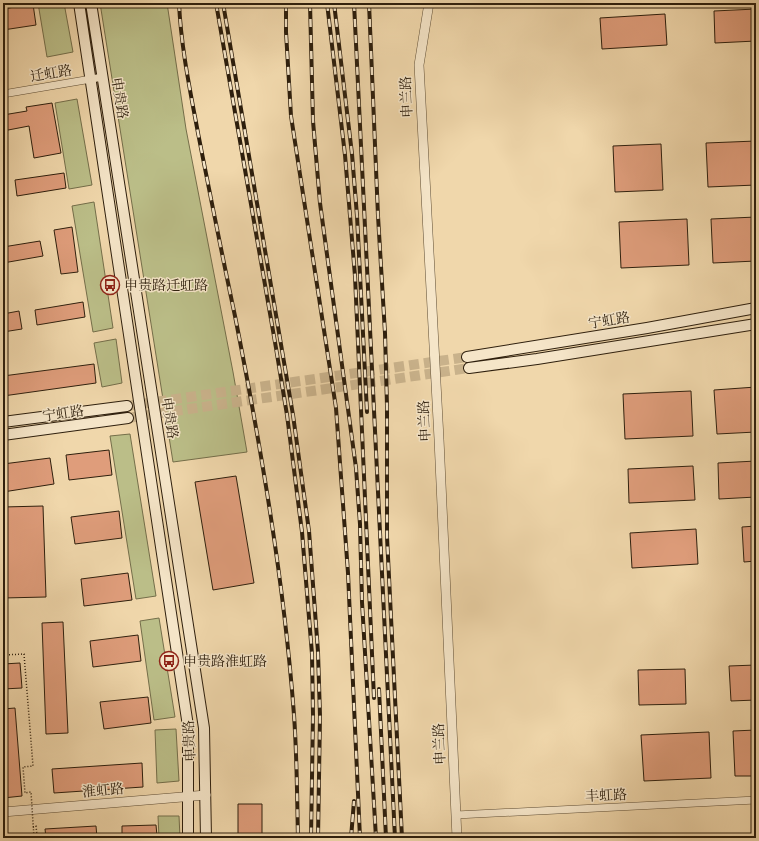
<svg xmlns="http://www.w3.org/2000/svg" width="759" height="841" viewBox="0 0 759 841" font-family="'Libre Caslon Text','Noto Serif SC',serif">
<style>
.green{fill:#bbbe88;stroke:#746e4a}
.building{fill:#df9d7b;stroke:#2e1f0d}
.lines{fill:none;stroke-linecap:round;stroke-linejoin:round}
.secondary-tunnel{stroke:#c9b28b;stroke-width:10;stroke-dasharray:10 5;stroke-linecap:butt}
.minor-casing{stroke:#5e4d34;stroke-width:8}
.tertiary-casing{stroke:#5e4d34;stroke-width:10}
.secondary-casing{stroke:#2e1f0d;stroke-width:12}
.path{stroke:#2e1f0d;stroke-width:1.5;stroke-dasharray:1 2;stroke-linecap:butt}
.minor{stroke:#f5e5c8;stroke-width:7}
.tertiary{stroke:#f5e5c8;stroke-width:9}
.secondary{stroke:#f5e5c8;stroke-width:10}
.rail-casing{stroke:#2e1f0d;stroke-width:4}
.rail{stroke:#f5e5c8;stroke-width:2.5;stroke-dasharray:8;stroke-linecap:butt}
.path-bridge{stroke:#2e1f0d;stroke-width:1.5;stroke-dasharray:1 2;stroke-linecap:butt}
.labels{text-anchor:middle;stroke-width:3;stroke-linejoin:round;paint-order:stroke}
.street-label{font-size:14px;fill:#2e1f0d;stroke:#f5e5c8}
.poi-label{font-size:14px;fill:#2e1f0d;stroke:#f5e5c8;text-anchor:start}
</style>
<rect width="100%" height="100%" fill="#f0d7ab"/>
<filter id="stains"><feTurbulence type="fractalNoise" baseFrequency=".005" numOctaves="4"/><feColorMatrix values="0 0 0 0 .2 0 0 0 0 .09 0 0 0 0 .02 0 0 0 .5 -.17"/></filter>
<radialGradient id="worn" r=".72"><stop offset=".6" stop-color="#630" stop-opacity="0"/><stop offset="1" stop-color="#630" stop-opacity=".3"/></radialGradient>
<path class="green" d="M38 3H64L73 52 47 57Z
M100 3H167L186 129 233 372 247 452 173 462Z
M77 99 92 185 69 189 55 103Z
M94 202 113 328 93 332 72 206Z
M116 339 122 383 102 387 94 343Z
M130 434 156 596 136 599 110 436Z
M159 618 175 717 154 720 140 621Z
M176 729 179 781 157 783 155 730Z
M158 816H179L180 838H159Z"/>
<path class="building" d="M33 4 36 25 3 30V9Z
M756 9V41L715 43 714 11Z
M665 14 667 45 602 49 600 18Z
M52 103 61 153 34 158 29 126 3 131V115L27 111 26 107Z
M756 141V185L708 187 706 143Z
M661 144 663 190 615 192 613 146Z
M64 173 66 188 17 196 15 180Z
M756 217V261L713 263 711 219Z
M687 219 689 265 621 268 619 222Z
M72 227 78 272 61 274 54 230Z
M40 241 43 256 3 263V247Z
M83 302 85 317 37 325 35 310Z
M19 311 22 329 3 332V314Z
M94 364 96 383 3 396V376Z
M756 387V432L717 434 714 390Z
M691 391 693 436 625 439 623 394Z
M109 450 112 475 69 480 66 455Z
M50 458 54 484 3 492V464Z
M756 461V497L719 499 718 463Z
M693 466 695 500 629 503 628 469Z
M236 476 254 583 213 590 195 482Z
M43 506 46 597 3 598V507Z
M119 511 122 538 75 544 71 517Z
M756 526V561L744 562 742 527Z
M696 529 698 564 632 568 630 533Z
M128 573 132 600 84 606 81 579Z
M63 622 68 733 46 734 42 623Z
M138 635 141 661 93 667 90 641Z
M20 663 22 688 3 689V664Z
M756 665V700L731 701 729 666Z
M685 669 686 704 639 705 638 670Z
M148 697 151 723 104 729 100 702Z
M15 708 22 796 3 798V709Z
M756 730V776H735L733 731Z
M709 732 711 778 644 781 641 735Z
M142 763 143 787 54 793 52 769Z
M238 804H262V838H238Z
M156 825 157 836H122V826Z
M96 826 97 838H46L45 829Z"/>
<g class="lines">
<path class="secondary-tunnel" d="M127 406 467 357
M128 418 469 368"/>
<defs>
<path id="minor" d="M3 94 103 77
M456 815 756 800"/>
<path id="tertiary" d="M429 3 419 65 439 439 457 838
M3 812 206 795"/>
<path id="secondary" d="M79 3 188 726V838
M91 3 204 728 206 838
M467 357 647 328 756 308
M469 368 537 359 756 324
M3 422 127 406
M3 435 128 418"/>
</defs>
<use href="#minor" class="minor-casing"/>
<use href="#tertiary" class="tertiary-casing"/>
<use href="#secondary" class="secondary-casing"/>
<path class="path" d="M33 827 36 826 37 835"/>
<use href="#minor" class="minor"/>
<use href="#tertiary" class="tertiary"/>
<use href="#secondary" class="secondary"/>
<defs>
<path id="rail" d="M179 3C181 47 190 90 198 133 210 194 222 255 235 316 261 448 284 581 294 715 297 756 297 797 298 838
M216 3 276 348 287 415 302 532 312 654 313 715 311 838
M223 3 293 415 309 531 318 652 320 716 318 838
M286 3V32L291 116 336 408 348 573 360 838
M310 3 313 121 320 203 356 468 360 524 362 602 376 838
M327 3 345 155 355 276 374 698
M334 3 352 154 357 216 367 412
M354 3 395 838
M369 3 378 216 385 333 387 406V537L402 838
M379 689 386 838
M351 838 354 801"/>
</defs>
<use href="#rail" class="rail-casing"/>
<use href="#rail" class="rail"/>
<path class="path-bridge" d="M3 655 24 654 33 766 23 767 25 793 31 792 34 838"/>
</g>
<defs>
<symbol id="bus-ring" viewBox="-11 -11 22 22"><circle r="9.5" fill="#f5e5c8" stroke="#8f2418" stroke-width="1.5"/><path d="M-5-6H5V4H4V6H2V4H-2V6H-4V4H-5ZM-3.5-4V0h7V-4ZM-3.5 1.2v1.5H-2V1.2ZM2 1.2v1.5H3.5V1.2Z" fill="#8f2418"/></symbol>
</defs>
<g fill-rule="evenodd">
<use href="#bus-ring" x="99" y="274" width="22" height="22"/>
<use href="#bus-ring" x="158" y="650" width="22" height="22"/>
</g>
<g class="labels">
<g class="street-label">
<text transform="translate(51 73) rotate(-9)" y="5">迁虹路</text>
<text transform="translate(406 97) rotate(-93)" y="5">申兰路</text>
<text transform="translate(120 98) rotate(81)" y="5">申贵路</text>
<text transform="translate(609 320) rotate(-9)" y="5">宁虹路</text>
<text transform="translate(63 413) rotate(-8)" y="5">宁虹路</text>
<text transform="translate(170 418) rotate(81)" y="5">申贵路</text>
<text transform="translate(424 421) rotate(-93)" y="5">申兰路</text>
<text transform="translate(189 741) rotate(-93)" y="5">申贵路</text>
<text transform="translate(439 744) rotate(-93)" y="5">申兰路</text>
<text transform="translate(103 790) rotate(-5)" y="5">淮虹路</text>
<text transform="translate(606 795) rotate(-3)" y="5">丰虹路</text>
</g>
<g class="poi-label">
<text x="124" y="290">申贵路迁虹路</text>
<text x="183" y="666">申贵路淮虹路</text>
</g>
</g>
<rect width="759" height="841" fill="none" stroke="#f0d7ab" stroke-width="16"/>
<rect x="4" y="4" width="751" height="833" fill="none" stroke="#2e1f0d" stroke-width="2"/>
<rect x="8" y="8" width="743" height="825" fill="none" stroke="#2e1f0d"/>
<rect width="100%" height="100%" filter="url(#stains)"/>
<rect width="100%" height="100%" fill="url(#worn)"/>
</svg>
